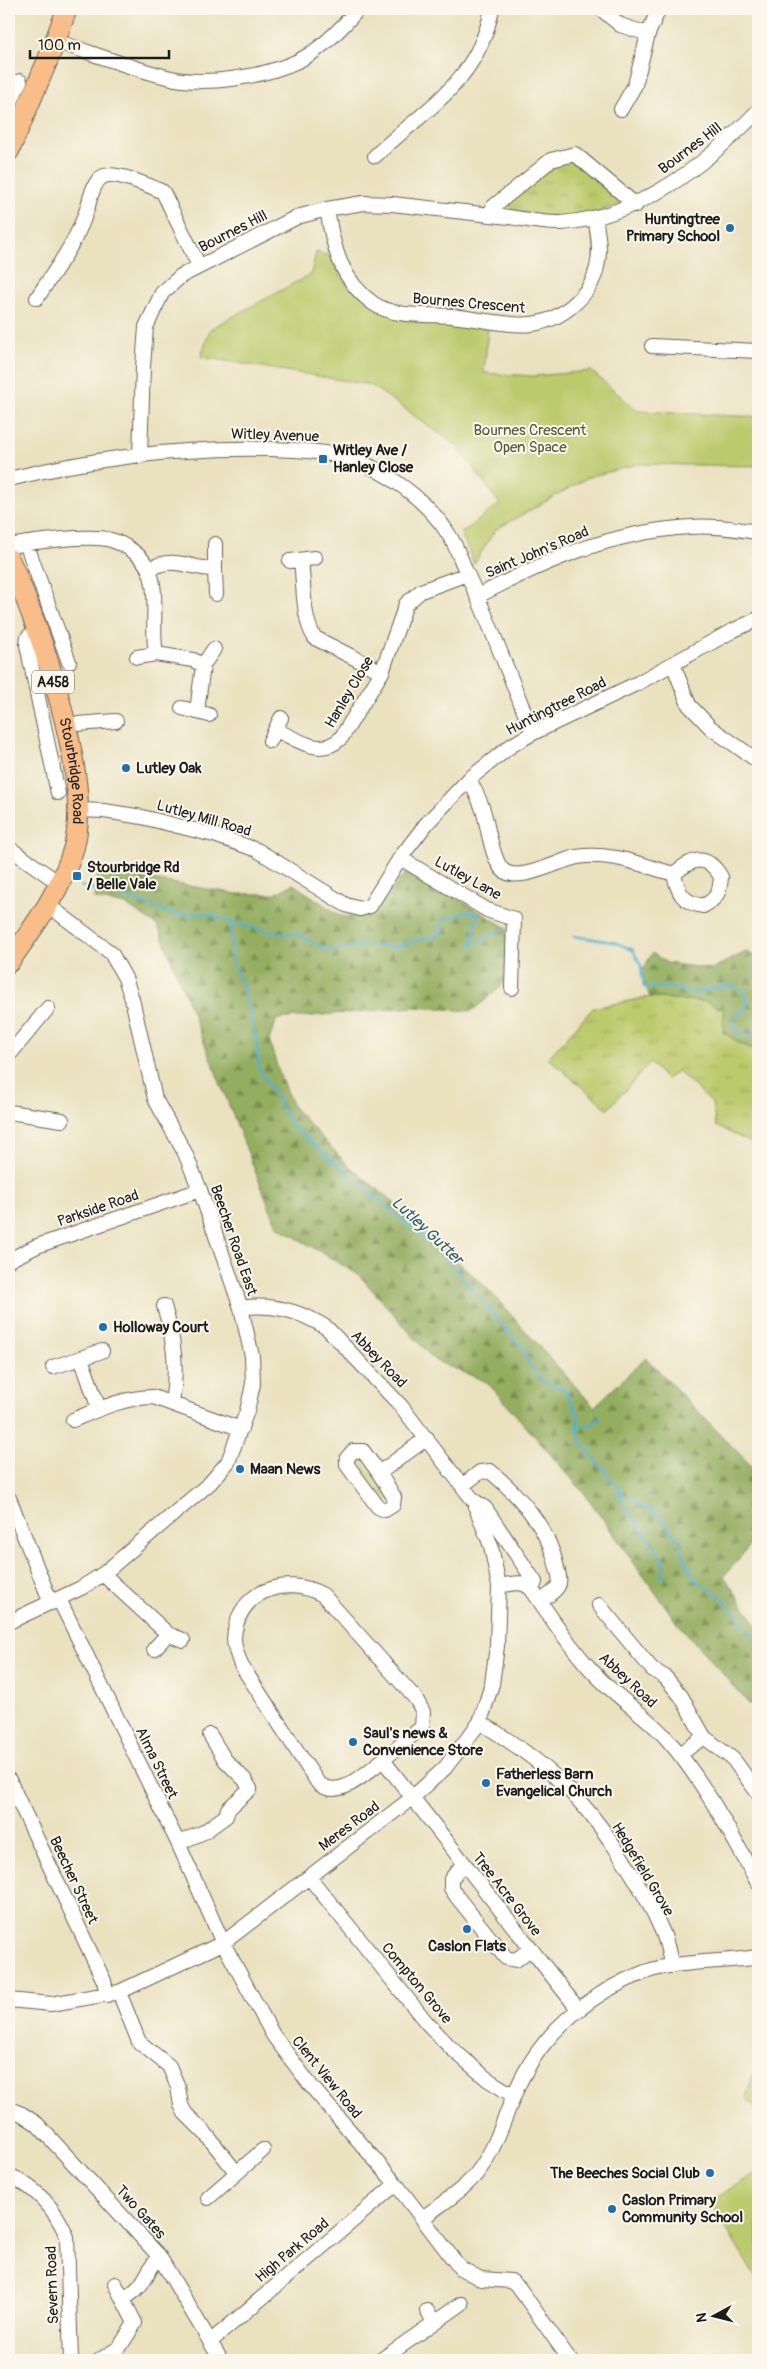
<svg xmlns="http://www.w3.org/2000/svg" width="767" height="2369" viewBox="0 0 767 2369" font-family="Pangolin,sans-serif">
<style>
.grass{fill:url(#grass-tufts);stroke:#6c7344}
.forest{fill:url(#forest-firs);stroke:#58653e}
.park{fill:#bbca6c;stroke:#6c7344}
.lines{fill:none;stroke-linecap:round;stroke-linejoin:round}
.stream{stroke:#51afcf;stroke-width:2.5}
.minor-casing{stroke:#646155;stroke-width:16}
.highway-casing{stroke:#646155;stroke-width:22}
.minor{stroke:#fff;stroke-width:14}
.highway{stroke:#f8bd89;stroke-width:20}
.poi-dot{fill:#1f6fb2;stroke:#fbf7ec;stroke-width:2}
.labels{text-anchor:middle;stroke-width:4;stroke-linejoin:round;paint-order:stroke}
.shield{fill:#fbf7ec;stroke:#5f5e5a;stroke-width:1}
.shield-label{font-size:14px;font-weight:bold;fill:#1c1c1c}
.street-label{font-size:15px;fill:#1c1c1c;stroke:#fbf7ec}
.poi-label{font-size:15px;font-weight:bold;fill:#1c1c1c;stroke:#fbf7ec;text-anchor:start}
.park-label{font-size:15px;fill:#545938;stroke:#fbf7ec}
.water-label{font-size:16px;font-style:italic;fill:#345e6d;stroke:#fbf7ec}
</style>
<defs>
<pattern id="grass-tufts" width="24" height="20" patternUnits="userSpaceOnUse" patternTransform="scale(1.25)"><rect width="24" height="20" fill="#bbca6c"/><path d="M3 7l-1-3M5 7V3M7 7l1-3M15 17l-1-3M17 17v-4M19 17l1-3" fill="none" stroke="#a0ad5d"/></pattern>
<pattern id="forest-firs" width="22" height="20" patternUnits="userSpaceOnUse" patternTransform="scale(1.25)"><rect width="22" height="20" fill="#94ae60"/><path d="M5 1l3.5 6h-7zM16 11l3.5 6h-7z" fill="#788d4e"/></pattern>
</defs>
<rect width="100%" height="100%" fill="#fbf7ec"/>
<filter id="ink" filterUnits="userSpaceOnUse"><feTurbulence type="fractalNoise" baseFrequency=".02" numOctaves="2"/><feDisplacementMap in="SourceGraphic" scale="10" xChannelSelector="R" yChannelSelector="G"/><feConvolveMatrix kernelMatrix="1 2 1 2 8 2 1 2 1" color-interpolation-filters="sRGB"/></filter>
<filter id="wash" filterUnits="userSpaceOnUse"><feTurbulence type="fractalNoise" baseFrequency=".0096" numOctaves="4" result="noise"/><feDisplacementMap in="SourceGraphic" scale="20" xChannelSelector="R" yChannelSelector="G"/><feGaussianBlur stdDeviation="1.12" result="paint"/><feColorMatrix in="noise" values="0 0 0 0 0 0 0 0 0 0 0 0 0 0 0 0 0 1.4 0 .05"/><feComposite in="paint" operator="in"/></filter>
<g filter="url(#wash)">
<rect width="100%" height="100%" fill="#eae1bf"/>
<path class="grass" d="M563 159H576L621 193 622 203 597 213 560 218 504 210 506 201Z
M650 997 708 1002 724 1010 741 1044 758 1051V1146L716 1126 712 1103 678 1071 666 1079 650 1063 608 1109 548 1058 593 1008Z
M359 1456 390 1498 384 1506 352 1462V1458Z"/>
<path class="forest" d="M408 870 507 928 503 985 472 1011 414 1007 277 1019 269 1040 280 1076 293 1107 347 1164 392 1201 486 1287 594 1407 646 1358 758 1473V1536L724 1576 758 1627V1714L675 1620 585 1494 487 1382 434 1360 359 1275 277 1226 158 926 126 905 95 899 98 871 238 894H275L293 884 341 916 359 917 377 909Z
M746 952 758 957V1051L741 1044 723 1032 724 1010 708 1002 650 997 641 974 652 953 667 963 711 969Z"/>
<path class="park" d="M316 252 330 256 344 281 403 319 488 327 484 373 533 376 591 371 638 411 758 417V466L638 464 589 477 495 530 474 564 461 533 500 504 457 446 371 385 201 357 210 329 311 274Z
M755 2068H758V2110L746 2098Z
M758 2172V2282L710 2201Z"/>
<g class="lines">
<path class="stream" d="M81 886 121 896 175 914H207L231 922 232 962 242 983 256 1038 259 1068 292 1126 441 1253 524 1350C531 1374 540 1382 564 1389L579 1417 577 1426 581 1442 624 1495 660 1516 678 1540 693 1578 723 1598 758 1643
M231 922 275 933 299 935 330 951 367 945 395 947 441 934 442 920 469 911 478 915 471 946 504 929
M573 936 614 942 633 950 641 966 644 987 674 988 694 993 729 985 741 989 748 1000 746 1007 737 1016 732 1026 740 1034 758 1036
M577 1426 590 1425 601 1418
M620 1489 619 1497 663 1560 664 1575 660 1577"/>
</g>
</g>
<g filter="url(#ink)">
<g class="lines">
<defs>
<path id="minor" d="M601 9 620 25 648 34
M55 41C92 53 130 68 167 77 204 87 263 77 298 61 321 50 342 28 358 9
M9 106 20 81
M621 109 635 85 648 34 659 9
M375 156C425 109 478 82 492 9
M327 209C333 247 341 281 374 304 395 318 429 314 452 316 473 318 513 327 532 324 560 321 591 296 597 267 601 252 598 234 595 218
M490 215 493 207 551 160 575 154 636 205
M37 298C55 270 76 243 86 212 90 202 92 183 102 177 113 170 151 186 163 192L199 266
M652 346 758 351
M140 456 143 367 146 327 162 293 181 276 297 217 327 209 363 203 392 204C431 208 470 213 509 217 525 219 544 224 561 223 640 217 705 165 758 111
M9 479C94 458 183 447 270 449 297 450 323 451 349 458 385 469 429 502 449 535 457 547 462 563 468 576 492 627 511 681 533 733
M26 543 69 662
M215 544V569
M9 546C32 542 90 534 111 540 125 544 143 556 149 570 159 593 151 628 156 654L193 660 203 665 197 711
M301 560C304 582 302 620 315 638L382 672
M290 561 315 558
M149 569C175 555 189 569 215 569L216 594
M478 596C547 560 611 532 690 527 712 525 736 529 758 532
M37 630 28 637 27 645 58 793
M137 657 156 654
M673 664 689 705 711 728 758 761
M203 665 214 649
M182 708 209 715
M65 725 116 721
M276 730C299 740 320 758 341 738L382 672 406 604 421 591 467 574
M270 741 281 718
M469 779C474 789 480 800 483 810 488 825 492 862 504 871 520 883 560 860 577 857 609 851 644 866 674 874 692 858 707 853 721 877 720 892 717 899 703 906 683 903 678 893 674 874
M77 810 104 811 142 817 214 835 257 850 346 905 360 909 370 906 400 858 427 823 469 779 512 745 533 733 638 683 732 631 758 619
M9 848 59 883
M400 858 487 910 514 919 512 988
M9 1055 48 1008
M9 1112 62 1120
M9 1260 37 1246 200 1190
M164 1306C174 1340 178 1368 172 1403
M241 1308C273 1303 300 1311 327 1328L401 1406 473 1500 485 1508 535 1582 532 1590C553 1620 573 1652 599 1678 620 1700 647 1716 667 1739 704 1781 731 1834 758 1883
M53 1367 81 1358
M99 1409 81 1358 102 1351
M73 1420C99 1409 125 1397 153 1397L241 1429
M379 1473 363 1451H353L347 1458V1465L378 1507 385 1510 393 1505 394 1497 379 1473 427 1438
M462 1486 480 1472 490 1471C520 1496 549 1529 557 1568 559 1574 561 1581 558 1586 554 1593 546 1597 540 1601
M9 1498 51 1603
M103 1574 168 1634
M499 1586C512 1584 523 1579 532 1590
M59 1599 178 1843 223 1943 273 2035 311 2086 396 2184 460 2268 481 2279 511 2281 519 2288 570 2360
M599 1605 652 1669 665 1677 681 1696 704 1737
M9 1622 81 1588 103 1574 210 1483 228 1462 247 1411 253 1384 252 1356 241 1308 200 1190 185 1153 155 1099 132 999 125 978 111 953 48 905
M154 1649 168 1634 183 1640
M480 1722C510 1741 540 1761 565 1786 602 1822 643 1886 663 1933 667 1943 669 1955 672 1966
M680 1754 704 1737 733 1759 758 1793
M383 1760 422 1727 423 1712 416 1699 323 1595C285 1574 236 1591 234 1639 234 1647 238 1657 241 1665L318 1783C340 1801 365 1773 383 1760L578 2009
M9 1780 104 1981 107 1995
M178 1843 204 1832 226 1816 228 1809 250 1789 245 1780 225 1760 210 1735
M463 1864 451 1879V1888L457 1897 506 1958 516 1960 530 1949
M309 1877 427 2023 450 2047 487 2079 514 2096
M119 1992 139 2042 169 2066 178 2087 181 2105 185 2113 206 2134 236 2172
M9 2000 51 2004 119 1992 223 1943 412 1798 445 1768 480 1722 492 1684 497 1646 499 1586 491 1546 476 1508
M9 2109 22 2114 37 2124 159 2256 221 2360
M9 2175C36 2188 56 2209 67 2237L71 2360
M208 2198 263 2150
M423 2218C442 2203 466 2189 480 2169 500 2141 507 2106 523 2076 548 2027 595 1991 645 1972 681 1960 721 1963 758 1957
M123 2299C146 2286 144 2275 159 2256
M427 2311 434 2322
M210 2342 396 2184
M100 2360 119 2348 135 2323 115 2284
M381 2360 461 2304"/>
<g id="highway">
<path d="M9 151 49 57 67 9"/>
<path id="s1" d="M9 559C39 624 93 778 74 847 62 889 34 927 9 962"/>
</g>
</defs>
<use href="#minor" class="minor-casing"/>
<use href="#highway" class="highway-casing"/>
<use href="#minor" class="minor"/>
<use href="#highway" class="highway"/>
</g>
</g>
<g class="poi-dot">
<circle cx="730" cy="228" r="5"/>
<rect x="318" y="454" width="10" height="10" rx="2.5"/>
<circle cx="126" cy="768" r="5"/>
<rect x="72" y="871" width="10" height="10" rx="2.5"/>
<circle cx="103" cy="1327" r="5"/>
<circle cx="240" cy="1469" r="5"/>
<circle cx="353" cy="1742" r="5"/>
<circle cx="486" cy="1783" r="5"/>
<circle cx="467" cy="1929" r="5"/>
<circle cx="710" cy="2173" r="5"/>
<circle cx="612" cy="2209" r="5"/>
</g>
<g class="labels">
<rect class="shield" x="32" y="670.5" width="42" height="23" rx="4"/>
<g class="shield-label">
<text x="53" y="687">A458</text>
</g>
<g class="street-label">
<text transform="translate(690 148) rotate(-37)" y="5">Bournes Hill</text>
<text transform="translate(233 231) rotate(-27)" y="5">Bournes Hill</text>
<text transform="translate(469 303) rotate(5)" y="5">Bournes Crescent</text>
<text transform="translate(275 435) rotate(2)" y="5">Witley Avenue</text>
<text transform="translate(537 552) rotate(-23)" y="5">Saint John's Road</text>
<text transform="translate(349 692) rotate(-59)" y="5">Hanley Close</text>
<text transform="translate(556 706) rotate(-27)" y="5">Huntingtree Road</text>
<text dy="5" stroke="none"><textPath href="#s1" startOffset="222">Stourbridge Road</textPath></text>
<text transform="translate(204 818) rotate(16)" y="5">Lutley Mill Road</text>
<text transform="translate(468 878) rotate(29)" y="5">Lutley Lane</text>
<text transform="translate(98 1208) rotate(-19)" y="5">Parkside Road</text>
<text transform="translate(234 1240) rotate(71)" y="5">Beecher Road East</text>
<text transform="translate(379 1359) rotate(46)" y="5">Abbey Road</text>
<text transform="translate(628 1680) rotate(43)" y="5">Abbey Road</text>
<text transform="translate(157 1763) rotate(64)" y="5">Alma Street</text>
<text transform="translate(349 1826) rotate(-37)" y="5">Meres Road</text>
<text transform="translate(643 1869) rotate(59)" y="5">Hedgefield Grove</text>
<text transform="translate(74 1880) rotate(65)" y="5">Beecher Street</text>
<text transform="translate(507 1894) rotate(52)" y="5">Tree Acre Grove</text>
<text transform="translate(417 1983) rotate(50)" y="5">Compton Grove</text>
<text transform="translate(327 2077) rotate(51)" y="5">Clent View Road</text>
<text transform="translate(141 2212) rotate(48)" y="5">Two Gates</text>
<text transform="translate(292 2250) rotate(-40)" y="5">High Park Road</text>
<text transform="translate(52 2285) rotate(-92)" y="5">Severn Road</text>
</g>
<g class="poi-label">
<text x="720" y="224" text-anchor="end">Huntingtree<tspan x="720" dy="17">Primary School</tspan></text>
<text x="333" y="455">Witley Ave /<tspan x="333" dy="17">Hanley Close</tspan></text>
<text x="136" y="773">Lutley Oak</text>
<text x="87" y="872">Stourbridge Rd<tspan x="87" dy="17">/ Belle Vale</tspan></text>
<text x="113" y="1332">Holloway Court</text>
<text x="250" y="1474">Maan News</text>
<text x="363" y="1738">Saul's news &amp;<tspan x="363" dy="17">Convenience Store</tspan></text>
<text x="496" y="1779">Fatherless Barn<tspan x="496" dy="17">Evangelical Church</tspan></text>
<text x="467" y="1951" text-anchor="middle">Caslon Flats</text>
<text x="700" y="2178" text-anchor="end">The Beeches Social Club</text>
<text x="622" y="2205">Caslon Primary<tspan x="622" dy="17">Community School</tspan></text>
</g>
<g class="park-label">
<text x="530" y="435">Bournes Crescent<tspan x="530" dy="17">Open Space</tspan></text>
</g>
<g class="water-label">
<text transform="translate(428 1230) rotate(43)" y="6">Lutley Gutter</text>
</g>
</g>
<rect width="767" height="2369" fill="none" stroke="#fbf7ec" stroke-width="30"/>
<g transform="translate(714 2316) rotate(263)" stroke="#fbf7ec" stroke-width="4" paint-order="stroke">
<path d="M0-4L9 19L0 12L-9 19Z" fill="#1c1c1c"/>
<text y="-8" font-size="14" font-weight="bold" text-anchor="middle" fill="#1c1c1c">N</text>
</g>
<path d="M30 50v8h139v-8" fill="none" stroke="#1c1c1c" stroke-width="2.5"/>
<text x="38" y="50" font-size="15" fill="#1c1c1c" stroke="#fbf7ec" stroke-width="4" paint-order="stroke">100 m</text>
</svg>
